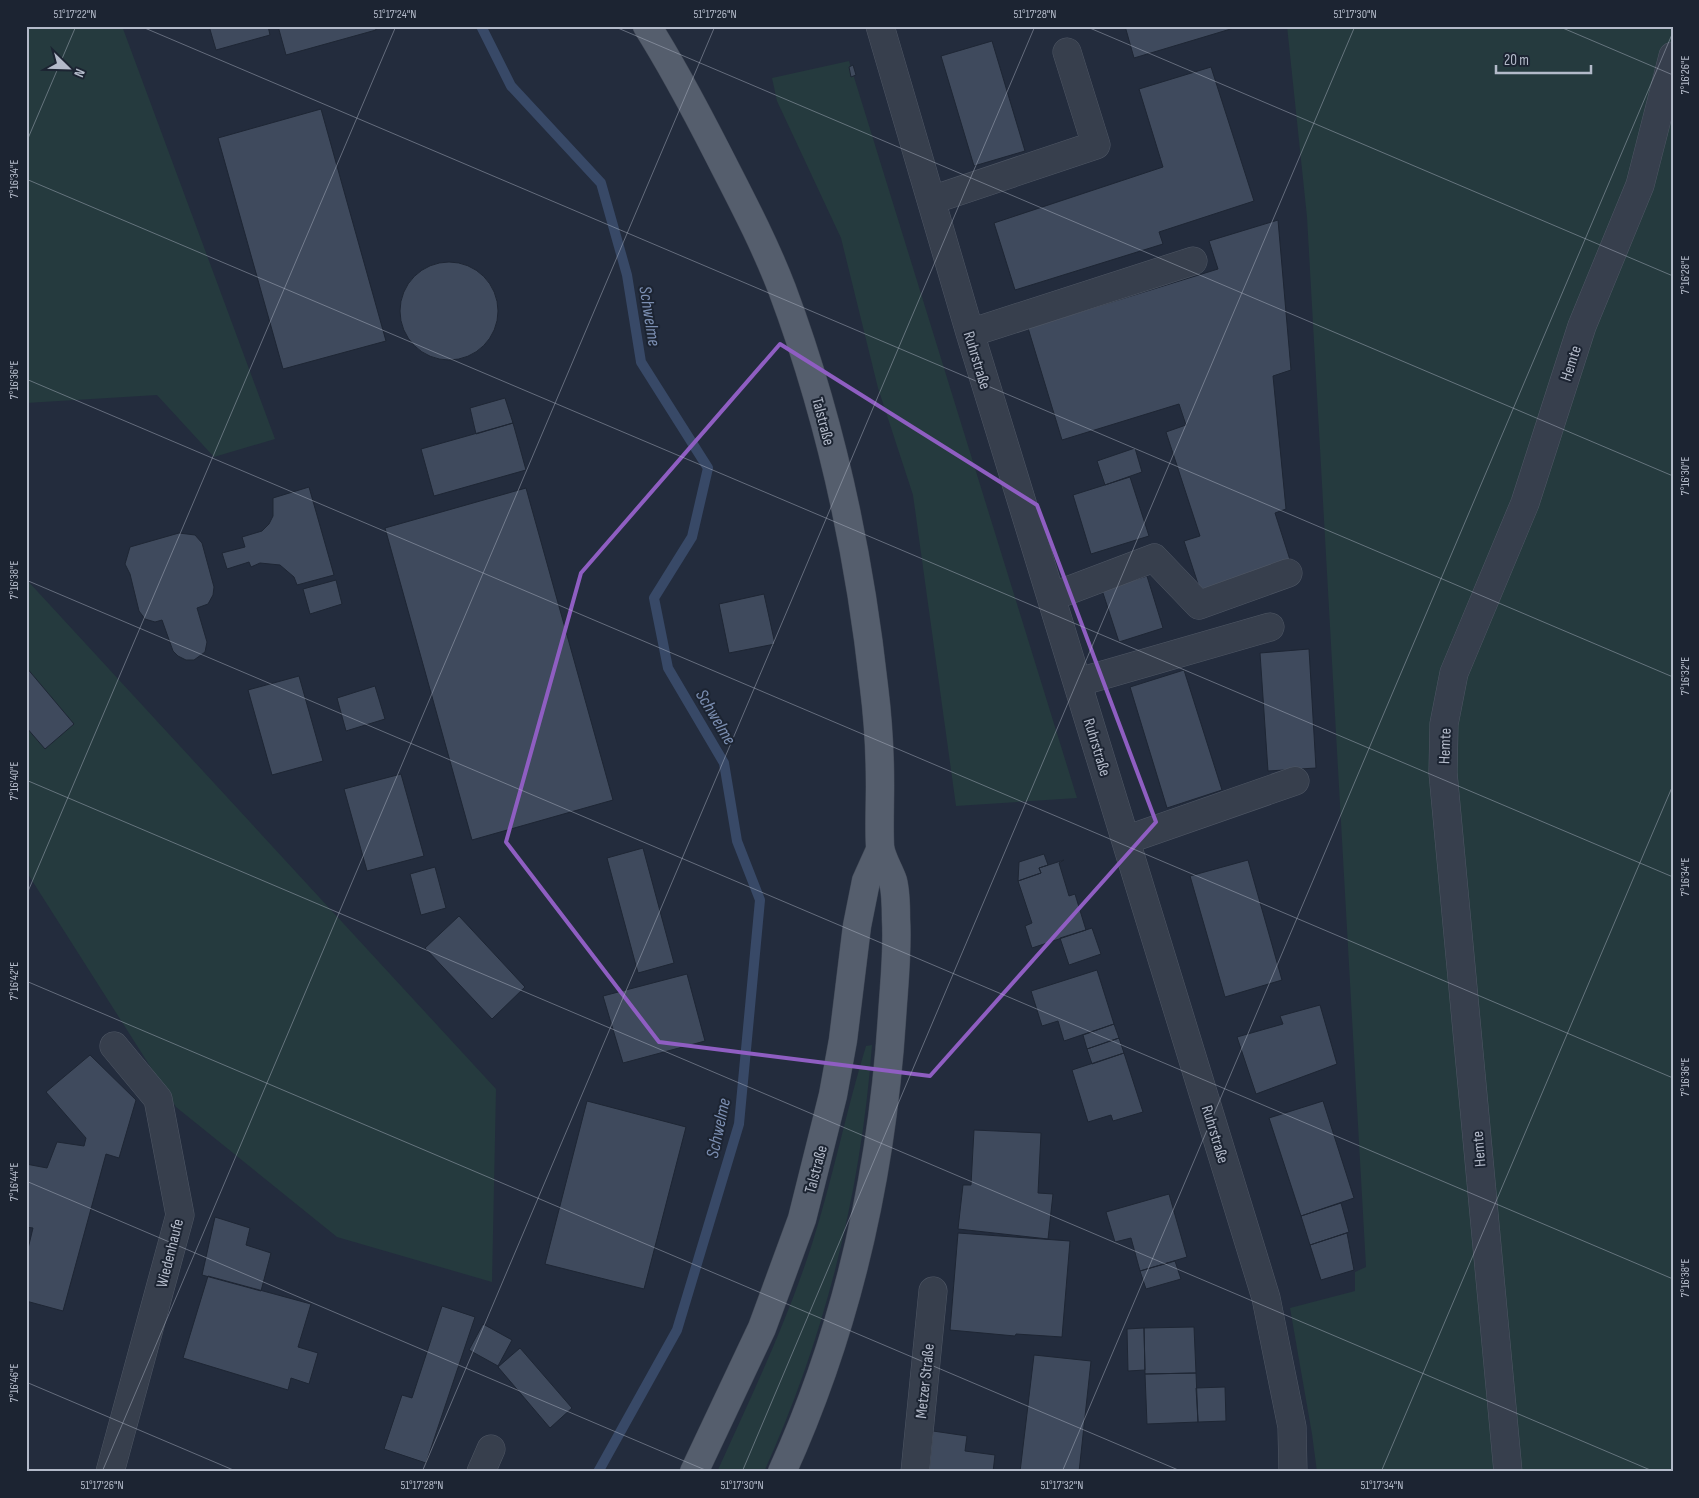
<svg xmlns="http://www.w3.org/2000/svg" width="1699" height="1498" viewBox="0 0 1699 1498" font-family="'Sofia Sans Condensed',sans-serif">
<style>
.green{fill:#253a3e}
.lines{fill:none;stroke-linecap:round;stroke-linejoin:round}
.stream{stroke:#384967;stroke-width:10}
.building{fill:#3f4a5d;stroke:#1e2634}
.minor-casing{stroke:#4f5765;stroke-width:29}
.major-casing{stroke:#404856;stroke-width:29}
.minor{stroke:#373f4d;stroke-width:28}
.major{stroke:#555e6d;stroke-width:28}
.marked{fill:none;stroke:#8f5ec2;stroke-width:4;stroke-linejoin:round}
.ticks{fill:none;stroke:#b3bac9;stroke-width:1;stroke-opacity:0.45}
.labels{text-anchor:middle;stroke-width:4;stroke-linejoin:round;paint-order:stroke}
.street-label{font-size:16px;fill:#b3bac9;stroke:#1c2432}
.water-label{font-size:18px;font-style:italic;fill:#7b8eb1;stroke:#1c2432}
.neatline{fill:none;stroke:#b3bac9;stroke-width:2}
.ticks-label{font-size:12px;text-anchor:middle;fill:#b3bac9}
</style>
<rect width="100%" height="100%" fill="#232c3d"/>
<path class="green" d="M26 26H122L275 439 214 457 157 395 26 403Z
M1287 26H1673V1472H1317L1312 1434 1290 1308 1355 1291V1272L1366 1267 1307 217Z
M849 61 1077 798 956 806 913 495 878 388 841 238 777 101 772 78Z
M26 579 496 1089 492 1282 337 1237 176 1107 26 871Z
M872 1045C861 1193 825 1337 764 1472H717C751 1397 787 1322 812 1244 833 1178 846 1111 866 1046Z"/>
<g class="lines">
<path class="stream" d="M481 26 511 86 601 183 627 275 641 362 708 468 692 537 654 598 668 668 724 763 737 841 760 900 739 1124 677 1330 598 1472"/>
</g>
<path class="building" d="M209 26H268L270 35 216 50Z
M278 26H375L376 30 286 55Z
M1125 26H1233L1234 28 1134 58Z
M992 41 1025 151 974 166 941 56Z
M853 65 856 75 851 77 849 67Z
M1211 67 1254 201 1159 232 1163 244 1015 290 994 223 1163 167 1139 89Z
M321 109 386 341 283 369 218 138Z
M1278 220 1291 370 1273 376 1286 509 1275 513 1291 563 1200 590 1184 541 1200 536 1166 432 1186 425 1179 404 1062 440 1028 328 1218 269 1209 241Z
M400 311a49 49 0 1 1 98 0a49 49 0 1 1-98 0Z
M505 398 513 423 476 434 470 408Z
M513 423 526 470 434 496 421 449Z
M1135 448 1142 472 1105 485 1097 461Z
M1130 477 1149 536 1091 554 1073 495Z
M309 487 334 575 297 585 294 577 280 565 260 563 251 567 249 562 227 569 222 553 245 547 242 537 262 531 269 524 273 516V498Z
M526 488 613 800 472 840 385 528Z
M179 533 195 535 202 543 214 587 213 595 208 604 197 608 207 642 205 652 194 660H186L178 656 173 651 162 620 155 622 145 619 139 611 130 574 125 564 130 547Z
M1147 576 1163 628 1119 642 1102 590Z
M336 580 342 604 310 614 303 589Z
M764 594 775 644 729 653 719 604Z
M1309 649 1316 768 1268 771 1260 653Z
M26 667 74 724 45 749 26 727Z
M1184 670 1222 790 1167 808 1130 687Z
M299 676 323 761 272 775 248 690Z
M375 686 385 719 346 731 337 698Z
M401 774 424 856 367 871 344 789Z
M643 848 674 963 638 973 607 858Z
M1044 854 1048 865 1039 868 1041 873 1018 881 1019 862Z
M1064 860 1059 863 1069 896 1075 894 1086 930 1032 948 1025 926 1032 923 1018 881 1041 873 1039 868Z
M1248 860 1282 980 1225 997 1190 876Z
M435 867 446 908 421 915 410 874Z
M459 916 525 987 492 1019 425 948Z
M1092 928 1101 954 1069 965 1060 938Z
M1097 970 1114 1024 1064 1041 1058 1021 1042 1026 1031 991Z
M687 974 705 1041 623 1063 603 996Z
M1320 1005 1337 1064 1256 1094 1237 1037 1283 1024 1280 1016Z
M1114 1024 1119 1038 1087 1049 1083 1035Z
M1119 1038 1124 1053 1092 1064 1087 1049Z
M1124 1053 1143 1112 1113 1121 1111 1115 1088 1122 1072 1070Z
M90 1055 136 1100 119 1158 106 1154 63 1311 26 1301V1257L33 1228 26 1227V1164L47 1168 57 1142 84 1146 86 1138 46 1092Z
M587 1101 686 1127 644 1289 545 1264Z
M1323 1101 1354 1198 1301 1216 1269 1118Z
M974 1130 1041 1133 1038 1193 1053 1194 1048 1239 958 1229 963 1185H971Z
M1169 1194 1187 1257 1140 1271 1131 1238 1115 1242 1106 1212Z
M1341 1203 1349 1232 1310 1245 1301 1216Z
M215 1217 250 1228 246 1245 271 1253 261 1291 202 1275Z
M958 1233 1070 1241 1062 1337 1016 1334 1015 1336 950 1330Z
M1347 1233 1354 1270 1321 1280 1310 1245Z
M1175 1261 1181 1279 1146 1289 1140 1271Z
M208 1276 311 1304 298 1347 318 1353 309 1384 291 1378 288 1390 183 1358Z
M442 1306 475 1317 426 1463 384 1449 402 1395 412 1398Z
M483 1324 512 1340 498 1366 469 1350Z
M1194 1327 1196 1373 1145 1374 1144 1328Z
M1144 1328 1145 1370 1128 1371 1127 1329Z
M520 1348 572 1408 550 1428 498 1367Z
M1034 1355 1091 1361 1079 1472H1020Z
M1196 1373 1198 1422 1147 1424 1145 1374Z
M1225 1387 1226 1421 1198 1422 1196 1388Z
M933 1431 967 1436 965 1451 995 1455 993 1472H929Z"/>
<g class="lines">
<defs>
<path id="minor" d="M880 26 970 333 1266 1298 1292 1427 1293 1472
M932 200 1096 145 1067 52
M970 333 1193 261
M1051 597 1154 558 1199 605 1288 573
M1079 682 1270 627
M1126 840 1295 781
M110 1472 180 1215 158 1099 114 1046
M481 1472 491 1449
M915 1472 933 1291
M1508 1472 1443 773 1444 724 1454 673 1525 503 1582 326 1640 185 1673 56"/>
<path id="major" d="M647 26C673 67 695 109 717 152 740 197 764 242 782 289 830 417 859 551 874 687 878 719 880 753 880 785 880 805 879 826 880 846 881 858 889 869 893 881 896 893 896 907 896 919 898 951 894 985 892 1017 882 1174 847 1329 782 1472
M694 1472 762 1328 802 1219 833 1095 843 1040 857 926 866 881 880 850"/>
</defs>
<use href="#minor" class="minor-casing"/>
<use href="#major" class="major-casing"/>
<use href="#minor" class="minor"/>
<use href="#major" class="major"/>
</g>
<path class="marked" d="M780 344 1037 505 1156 822 930 1076 659 1042 506 842 581 573Z"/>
<path class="ticks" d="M140 26 1673 677M613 26 1673 476M1085 26 1673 276M1558 26 1673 75M26 143 76 26M26 179 1673 877M26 379 1673 1078M26 580 1673 1279M26 780 1655 1472M26 896 396 26M26 981 1183 1472M26 1181 710 1472M26 1382 238 1472M102 1472 715 26M422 1472 1035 26M742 1472 1355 26M1062 1472 1673 32M1381 1472 1673 785"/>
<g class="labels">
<g class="street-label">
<text transform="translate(978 360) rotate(73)" y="6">Ruhrstraße</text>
<text transform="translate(1570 363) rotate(-72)" y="6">Hemte</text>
<text transform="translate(824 421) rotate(75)" y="6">Talstraße</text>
<text transform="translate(1444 746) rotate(-88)" y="6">Hemte</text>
<text transform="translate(1098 747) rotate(73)" y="6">Ruhrstraße</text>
<text transform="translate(1216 1134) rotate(73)" y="6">Ruhrstraße</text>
<text transform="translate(1478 1149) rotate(-95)" y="6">Hemte</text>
<text transform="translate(815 1169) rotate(-75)" y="6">Talstraße</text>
<text transform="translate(169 1253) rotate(-76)" y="6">Wiedenhaufe</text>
<text transform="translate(924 1381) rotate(-84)" y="6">Metzer Straße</text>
</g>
<g class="water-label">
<text transform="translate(650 316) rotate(81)" y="6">Schwelme</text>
<text transform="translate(716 717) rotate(59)" y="6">Schwelme</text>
<text transform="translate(718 1128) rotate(-78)" y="6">Schwelme</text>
</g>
</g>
<rect width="1699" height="1498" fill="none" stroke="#1c2432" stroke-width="55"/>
<g transform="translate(68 68) rotate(113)" stroke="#1c2432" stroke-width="4" paint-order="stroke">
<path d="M0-4L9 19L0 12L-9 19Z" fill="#b3bac9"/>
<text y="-8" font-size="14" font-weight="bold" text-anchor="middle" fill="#b3bac9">N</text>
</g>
<path d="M1496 65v8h95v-8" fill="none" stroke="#b3bac9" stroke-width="2.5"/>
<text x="1504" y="65" font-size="15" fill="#b3bac9" stroke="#1c2432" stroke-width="4" paint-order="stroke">20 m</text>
<rect x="28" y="28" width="1644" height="1442" class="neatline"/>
<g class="ticks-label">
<text x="75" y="18">51°17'22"N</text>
<text x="395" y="18">51°17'24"N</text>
<text x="715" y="18">51°17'26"N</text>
<text x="1035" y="18">51°17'28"N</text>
<text x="1355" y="18">51°17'30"N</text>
<text transform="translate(1685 75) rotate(-90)" y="4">7°16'26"E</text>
<text transform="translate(14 179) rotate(-90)" y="4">7°16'34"E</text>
<text transform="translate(1685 275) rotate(-90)" y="4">7°16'28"E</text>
<text transform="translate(14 380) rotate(-90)" y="4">7°16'36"E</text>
<text transform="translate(1685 476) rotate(-90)" y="4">7°16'30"E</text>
<text transform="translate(14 580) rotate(-90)" y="4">7°16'38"E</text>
<text transform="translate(1685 676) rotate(-90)" y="4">7°16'32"E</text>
<text transform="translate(14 781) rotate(-90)" y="4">7°16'40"E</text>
<text transform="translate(1685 877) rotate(-90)" y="4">7°16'34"E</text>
<text transform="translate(14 981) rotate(-90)" y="4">7°16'42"E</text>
<text transform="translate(1685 1077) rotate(-90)" y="4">7°16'36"E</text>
<text transform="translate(14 1182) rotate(-90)" y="4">7°16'44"E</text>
<text transform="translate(1685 1278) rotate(-90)" y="4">7°16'38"E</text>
<text transform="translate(14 1383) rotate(-90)" y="4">7°16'46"E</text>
<text x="102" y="1489">51°17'26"N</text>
<text x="422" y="1489">51°17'28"N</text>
<text x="742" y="1489">51°17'30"N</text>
<text x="1062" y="1489">51°17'32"N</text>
<text x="1382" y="1489">51°17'34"N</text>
</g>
</svg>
